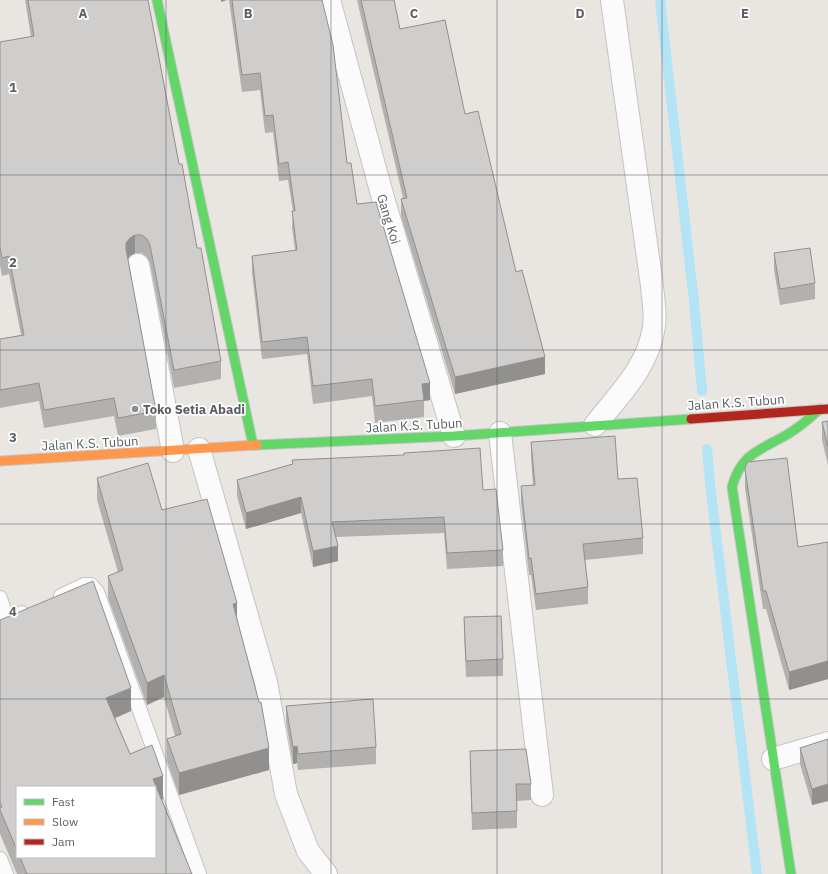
<svg xmlns="http://www.w3.org/2000/svg" width="828" height="874" viewBox="0 0 828 874" font-family="'IBM Plex Sans',sans-serif">
<rect width="100%" height="100%" fill="#e9e6e2"/>
<g fill="none" stroke-linecap="round" stroke-linejoin="round">
<g stroke="#b3e4f6" stroke-width="10">
<polyline points="660,0 694,302 702,391"/>
<polyline points="707,449 711,493 757,874"/>
</g>
<g stroke="#c4c3c3" stroke-width="16">
<g id="lane">
<polyline points="61,596 84,585 91,585 97,592 199,874"/>
<polyline points="0,598 7,620 22,613"/>
<polyline points="0,859 6,874"/>
</g>
</g>
<g stroke="#c4c3c3" stroke-width="24">
<g id="street">
<polyline points="329,0 383,198 454,436"/>
<polyline points="138,265 173,451"/>
<path d="M595,425C619,395 649,366 654,326C656,313 653,299 652,286L612,0"/>
<polyline points="500,433 542,795"/>
<polyline points="199,449 266,682 286,794 308,851 326,874"/>
<polyline points="773,759 828,743"/>
</g>
</g>
<g stroke="#c5c5c5" stroke-width="11">
<g id="fast">
<polyline points="157,0 253,445"/>
<polyline points="257,445 454,436 691,419"/>
<path d="M791,874L732,487C741,453 761,450 788,434C800,427 810,418 820,409"/>
</g>
</g>
<g stroke="#c5c5c5" stroke-width="11">
<polyline id="slow" points="0,461 257,445"/>
</g>
<g stroke="#c5c5c5" stroke-width="11">
<polyline id="jam" points="691,419 828,409"/>
</g>
<use href="#lane" stroke="#fcfbfb" stroke-width="14"/>
<use href="#street" stroke="#fcfbfb" stroke-width="22"/>
<use href="#fast" stroke="#63d668" stroke-width="9"/>
<use href="#slow" stroke="#ff974d" stroke-width="9"/>
<use href="#jam" stroke="#b3261e" stroke-width="9"/>
</g>
<g fill="#b3b1af" fill-rule="evenodd">
<polygon points="25,0 148,0 179,164 221,361 221,379 174,388 150,263 147,257 142,253 135,253 130,256 128,259 156,411 156,429 118,436 114,416 44,428 39,401 0,408 0,339 21,335 9,274 2,276 0,265 0,42 31,37"/>
<polygon points="229,0 322,0 347,163 357,204 430,400 424,401 424,417 375,423 372,396 313,404 307,354 262,359 252,273 252,256 295,250 292,228 293,211 288,180 279,181 273,132 265,133 260,90 242,92"/>
<polygon points="357,0 394,0 400,29 465,114 516,272 545,374 455,394 401,216 401,199 403,198"/>
<polygon points="774,253 815,283 815,299 780,305 774,270"/>
<polygon points="828,421 828,465 822,440 822,422"/>
<polygon points="531,442 618,479 643,538 643,554 585,560 588,587 588,604 536,610 531,575 529,575 521,502 521,486 533,485 531,458"/>
<polygon points="292,460 483,490 503,550 503,566 447,569 444,533 336,537 338,561 313,567 301,513 246,529 237,496 237,480 292,464"/>
<polygon points="745,469 798,547 828,542 828,679 789,690 766,609 763,609 745,488"/>
<polygon points="97,478 162,510 237,619 269,770 179,795 167,761 167,739 175,736 164,697 147,705 108,598 108,576 118,572 97,500"/>
<polygon points="464,617 503,659 503,676 466,677 464,634"/>
<path d="M0,620L131,711L115,718L130,754L163,799L162,800L192,874H17L0,834ZM17,787L155,857H17Z"/>
<polygon points="286,706 376,747 376,764 298,770 297,763 293,764 286,722"/>
<polygon points="828,739 828,801 812,805 800,764 800,748"/>
<polygon points="470,751 531,784 531,800 517,801 517,828 472,830 470,767"/>
</g>
<g fill="#92908f">
<polygon points="221,0 227,0 221,2"/>
<polygon points="135,235 135,253 130,256 126,261 126,243 130,238"/>
<polygon points="545,357 545,374 455,394 455,377"/>
<polygon points="430,383 430,400 424,401 422,384"/>
<polygon points="301,497 301,513 246,529 246,513"/>
<polygon points="338,546 338,561 313,567 313,551"/>
<polygon points="237,603 237,625 233,604"/>
<polygon points="828,661 828,679 789,690 789,672"/>
<polygon points="164,675 164,697 147,705 147,683"/>
<polygon points="131,688 131,711 106,722 106,698"/>
<polygon points="297,746 297,763 293,764 293,747"/>
<polygon points="269,748 269,770 179,795 179,773"/>
<polygon points="163,776 163,799 155,802 153,779"/>
<polygon points="828,784 828,801 812,805 812,789"/>
</g>
<g fill="#d0cecc" stroke="#92908f">
<polygon points="28,0 148,0 179,164 182,164 197,248 201,248 221,361 174,370 150,245 147,239 142,235 135,235 130,238 126,243 126,249 156,411 118,418 114,398 44,410 39,383 0,390 0,339 24,335 9,256 2,258 0,247 0,42 34,36"/>
<polygon points="232,0 322,0 333,45 347,163 351,163 357,204 376,202 430,383 422,384 424,400 375,406 372,379 313,386 307,337 262,342 252,256 297,250 292,211 295,211 288,162 279,164 273,115 265,116 260,73 242,75"/>
<polygon points="361,0 394,0 400,29 445,20 465,114 478,111 516,272 522,270 545,357 455,377 401,199 407,198"/>
<polygon points="810,248 815,283 780,289 774,253"/>
<polygon points="828,421 828,447 822,422"/>
<polygon points="615,436 618,479 637,478 643,538 583,544 588,587 536,594 531,558 529,559 521,486 535,485 531,442"/>
<polygon points="480,448 483,490 496,489 503,550 447,553 444,517 332,522 338,546 313,551 301,497 246,513 237,480 293,464 292,460 404,455 404,453"/>
<polygon points="787,458 798,547 828,542 828,661 789,672 766,591 763,591 745,469 747,462"/>
<polygon points="148,463 162,510 207,499 237,603 233,604 259,702 261,702 269,748 179,773 167,739 181,734 164,675 147,683 108,576 123,570 97,478"/>
<polygon points="93,581 131,688 106,698 130,754 152,745 163,776 153,779 192,874 27,874 20,857 155,857 155,787 17,787 17,850 0,810 0,808 2,807 0,802 0,620"/>
<polygon points="501,616 503,659 466,661 464,617"/>
<polygon points="373,699 376,747 298,754 297,746 293,747 286,706"/>
<polygon points="828,739 828,784 812,789 800,748"/>
<polygon points="526,749 531,784 516,784 517,811 472,813 470,751"/>
</g>
<path fill="none" stroke="#585d61" stroke-width="1" stroke-opacity="0.55" d="M166,0V874M331,0V874M497,0V874M662,0V874M0,175H828M0,350H828M0,524H828M0,699H828"/>
<circle fill="#8b8d8e" stroke="#fff" stroke-width="1.5" cx="135" cy="409" r="4"/>
<g text-anchor="middle" stroke-width="3.5" stroke-linejoin="round" paint-order="stroke">
<g font-size="13" fill="#585d61" stroke="#fff">
<text transform="translate(389 219) rotate(73)" y="5">Gang Koi</text>
<text transform="translate(736 402) rotate(-4)" y="5">Jalan K.S. Tubun</text>
<text transform="translate(414 425) rotate(-3)" y="5">Jalan K.S. Tubun</text>
<text transform="translate(90 443) rotate(-3)" y="5">Jalan K.S. Tubun</text>
</g>
<g font-size="13" font-weight="bold" fill="#585d61" stroke="#fff" text-anchor="start">
<text x="143" y="414">Toko Setia Abadi</text>
</g>
</g>
<g font-size="13" text-anchor="middle" font-weight="bold" fill="#585d61" stroke="#fff" stroke-width="3.5" stroke-linejoin="round" paint-order="stroke">
<text x="83" y="18">A</text>
<text x="248" y="18">B</text>
<text x="414" y="18">C</text>
<text x="580" y="18">D</text>
<text x="745" y="18">E</text>
<text x="13" y="92">1</text>
<text x="13" y="267">2</text>
<text x="13" y="442">3</text>
<text x="13" y="616">4</text>
</g>
<rect x="16" y="786" width="140" height="72" fill="#ffffff" stroke="#bcbec0"/>
<rect x="24" y="799" width="20" height="6" fill="#63d668" stroke="#bcbec0"/>
<text x="52" y="806" font-size="12" fill="#585d61">Fast</text>
<rect x="24" y="819" width="20" height="6" fill="#ff974d" stroke="#bcbec0"/>
<text x="52" y="826" font-size="12" fill="#585d61">Slow</text>
<rect x="24" y="839" width="20" height="6" fill="#b3261e" stroke="#bcbec0"/>
<text x="52" y="846" font-size="12" fill="#585d61">Jam</text>
</svg>
